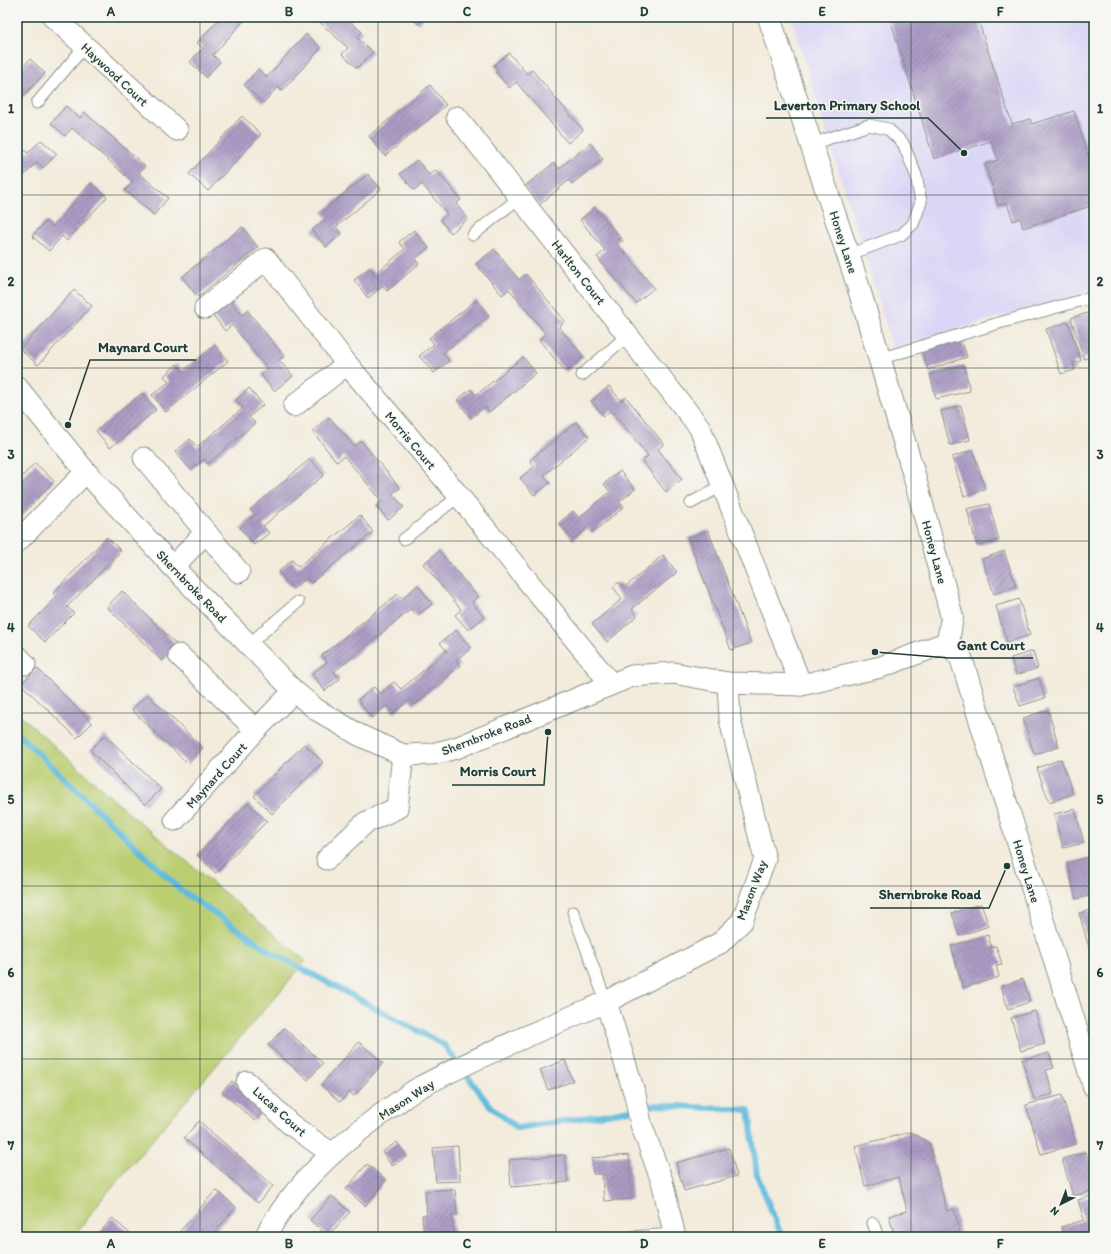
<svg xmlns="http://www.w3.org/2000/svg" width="1111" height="1254" viewBox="0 0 1111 1254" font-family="Itim,sans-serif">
<defs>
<pattern id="building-hatch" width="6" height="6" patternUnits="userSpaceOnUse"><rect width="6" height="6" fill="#ac9cc5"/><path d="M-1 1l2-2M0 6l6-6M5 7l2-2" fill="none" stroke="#8b80a1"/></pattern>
</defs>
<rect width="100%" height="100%" fill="#f6f6f2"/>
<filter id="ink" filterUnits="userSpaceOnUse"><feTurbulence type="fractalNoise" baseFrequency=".025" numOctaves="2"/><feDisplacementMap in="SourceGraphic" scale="8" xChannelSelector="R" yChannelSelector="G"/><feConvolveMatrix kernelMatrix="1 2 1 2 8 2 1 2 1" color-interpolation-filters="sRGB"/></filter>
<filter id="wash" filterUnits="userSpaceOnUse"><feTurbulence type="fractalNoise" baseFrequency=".012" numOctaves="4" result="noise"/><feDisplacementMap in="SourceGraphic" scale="16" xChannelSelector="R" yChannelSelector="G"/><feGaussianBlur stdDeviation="0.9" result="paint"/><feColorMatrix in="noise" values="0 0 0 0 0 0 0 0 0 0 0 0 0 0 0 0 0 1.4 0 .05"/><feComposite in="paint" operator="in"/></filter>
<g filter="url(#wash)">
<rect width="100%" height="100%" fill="#f3ebdb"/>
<polygon fill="#dcd6f6" points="791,17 1094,17 1094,290 893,348"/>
<polygon fill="#bbce71" stroke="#6d8652" points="17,712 124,809 306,961 101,1200 74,1237 17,1237"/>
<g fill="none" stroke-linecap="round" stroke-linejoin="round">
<polyline stroke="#5ebbdc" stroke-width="6" points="17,733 182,891 271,952 444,1045 490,1106 517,1128 608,1114 657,1105 749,1110 757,1175 782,1237"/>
</g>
<g id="blocks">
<g fill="url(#building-hatch)">
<polygon points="221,17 247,17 213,55 220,62 206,77 190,62 203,48 197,43"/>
<polygon points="314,17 345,17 362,32 357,38 373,52 357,68 342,54 348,48"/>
<polygon points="411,17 425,17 418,24"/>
<polygon points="905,17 977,17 1012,124 1030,119 1032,124 1074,111 1094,174 1094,205 1023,228 1020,218 1013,221 1007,203 998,205 985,164 998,160 991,141 934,159 891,22"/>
<polygon points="306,34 321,48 282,91 278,87 263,103 244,85 258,69 267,77"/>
<polygon points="509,53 527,74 532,70 583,130 568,143 516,82 509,88 496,72 498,70 494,65"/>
<polygon points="30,59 45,73 21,99 17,95 17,61 23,67"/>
<polygon points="430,85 446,105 385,156 369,136"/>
<polygon points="66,106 80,118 84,112 145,166 139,173 168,198 154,215 125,190 133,182 72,128 65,136 51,123"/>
<polygon points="242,116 261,134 208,191 189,174"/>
<polygon points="41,140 57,154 43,168 37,162 17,183 17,155 23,149 28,153"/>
<polygon points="590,143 603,159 572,184 569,180 539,205 524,187 554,163 559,169"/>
<polygon points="417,160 429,175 436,170 461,200 456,204 468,219 451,233 440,220 447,214 422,184 414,190 400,174"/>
<polygon points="368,174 381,189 336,227 342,234 326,247 312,230 327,218 322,212"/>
<polygon points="91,183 107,197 67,241 62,236 49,251 32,236 46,221 52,227"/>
<polygon points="595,207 621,238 616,242 654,288 636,303 597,257 605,250 580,220"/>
<polygon points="242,227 258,247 198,297 182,277"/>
<polygon points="414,230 429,248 415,259 419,264 387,291 383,286 368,298 354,280 369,268 375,274 405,249 399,242"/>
<polygon points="494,249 519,280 526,274 565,321 559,327 584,357 566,372 539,340 546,334 509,289 502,295 476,264"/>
<polygon points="74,290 92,306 38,365 20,349"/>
<polygon points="229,300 242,315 247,310 284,356 279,360 293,376 274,391 261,375 268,369 232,325 225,331 212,314"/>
<polygon points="476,300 489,316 443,353 449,361 434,373 419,356 434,344 429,338"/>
<polygon points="1094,311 1094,359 1093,356 1084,359 1071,318"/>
<polygon points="1068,322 1081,361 1073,363 1075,370 1061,374 1046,329"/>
<polygon points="960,336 967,357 928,370 921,348"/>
<polygon points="215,345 228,361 166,412 152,395 169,382 164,376 177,364 183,371"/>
<polygon points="523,357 536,373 489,412 485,407 471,418 457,400 471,389 476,395"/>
<polygon points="964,365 970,391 936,399 930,374"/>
<polygon points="609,386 621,401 626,397 664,444 658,449 682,479 666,492 642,461 648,456 611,410 604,416 591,401"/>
<polygon points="249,388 263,405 249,417 255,423 208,464 204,459 191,470 175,452 190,439 197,447 243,408 236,400"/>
<polygon points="142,393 156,410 110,448 96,431"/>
<polygon points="961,406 970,440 950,445 941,411"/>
<polygon points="329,417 354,446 361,441 400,488 392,494 404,507 388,520 376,506 382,501 344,456 337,462 312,431"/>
<polygon points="576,422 589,437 544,475 550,483 534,495 520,478 535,466 530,460"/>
<polygon points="973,450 985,489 964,496 952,457"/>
<polygon points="310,459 324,475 263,526 269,533 254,545 240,528 255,515 250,510"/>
<polygon points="35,463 54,481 17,520 17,482"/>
<polygon points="620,471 635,489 619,502 624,507 592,533 587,528 573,540 559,523 573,511 579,518 610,492 604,484"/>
<polygon points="989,504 999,540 977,546 967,509"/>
<polygon points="360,515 373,532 311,583 306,578 293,589 278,572 292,560 298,567"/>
<polygon points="708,530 751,643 731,650 688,538"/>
<polygon points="107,537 121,551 67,607 74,613 45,642 28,626 57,597 53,593"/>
<polygon points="439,551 478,597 472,602 484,617 468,630 455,615 461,609 423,564"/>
<polygon points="1004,551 1016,586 994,594 982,559"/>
<polygon points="663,555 677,572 632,609 637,616 607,642 592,624 622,599 613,587 619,582 624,588"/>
<polygon points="418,585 432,604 417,616 411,609 334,672 340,679 325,691 312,674 327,662 322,655 398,594 402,599"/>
<polygon points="122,591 178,646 162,661 107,607"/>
<polygon points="1019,599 1030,635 1007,642 996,606"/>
<polygon points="456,630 471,648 456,660 460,666 414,705 410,699 394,713 388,705 372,718 358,700 374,687 380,694 394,682 401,689 447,651 440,643"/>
<polygon points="1033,651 1038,668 1016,675 1011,658"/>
<polygon points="37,668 92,723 77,738 21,684"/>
<polygon points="1039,678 1045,698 1020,706 1013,687"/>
<polygon points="147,694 203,748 188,764 132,710"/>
<polygon points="1048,710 1059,747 1034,754 1023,718"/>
<polygon points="105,735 161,789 145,805 90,750"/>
<polygon points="304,744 323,762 272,814 254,796"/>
<polygon points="1061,759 1073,794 1049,802 1037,768"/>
<polygon points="248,803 267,821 216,873 197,855"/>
<polygon points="1075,809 1084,843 1063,848 1054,814"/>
<polygon points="1090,857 1094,873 1094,895 1076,899 1067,863"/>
<polygon points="981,904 989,926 959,936 952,913"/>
<polygon points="1094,909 1094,950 1090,951 1079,913"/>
<polygon points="988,935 991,947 996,946 1002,964 996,965 999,977 963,988 951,946"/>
<polygon points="1023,979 1030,1002 1008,1009 1001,986"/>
<polygon points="1035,1011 1045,1044 1021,1051 1011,1018"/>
<polygon points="284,1028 323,1063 308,1080 268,1045"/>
<polygon points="359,1042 383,1063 354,1096 349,1092 340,1102 321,1085"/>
<polygon points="1049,1053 1054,1068 1046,1070 1053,1094 1034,1099 1022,1060"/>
<polygon points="565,1060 573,1081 548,1090 540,1070"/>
<polygon points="232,1081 264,1109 255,1121 222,1092"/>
<polygon points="1062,1095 1076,1144 1041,1154 1026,1105"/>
<polygon points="199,1121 273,1186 258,1203 184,1138"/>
<polygon points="911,1132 929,1143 947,1211 954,1209 960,1232 941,1237 930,1237 929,1235 921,1237 895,1237 889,1216 907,1211 899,1177 865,1186 855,1146"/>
<polygon points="397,1142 407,1156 392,1166 382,1152"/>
<polygon points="458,1146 460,1181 436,1182 433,1148"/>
<polygon points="729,1148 737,1176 684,1191 676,1163"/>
<polygon points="1086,1152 1094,1179 1094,1190 1073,1196 1062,1159"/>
<polygon points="565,1155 568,1182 511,1187 509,1160"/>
<polygon points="629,1155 632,1199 604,1201 602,1174 593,1174 592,1158"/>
<polygon points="367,1164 386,1180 365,1206 346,1189"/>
<polygon points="455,1189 457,1215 452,1215 454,1237 424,1237 422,1215 427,1215 425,1191"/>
<polygon points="216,1190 236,1207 210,1237 175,1237"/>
<polygon points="1094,1195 1094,1237 1091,1237 1089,1232 1073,1237 1064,1237 1061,1227 1084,1220 1078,1200"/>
<polygon points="332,1196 350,1212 328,1236 310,1220"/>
<polygon points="112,1218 134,1237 99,1237 97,1236"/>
</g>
</g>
</g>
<g filter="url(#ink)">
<use href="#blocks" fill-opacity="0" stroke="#899488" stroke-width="1"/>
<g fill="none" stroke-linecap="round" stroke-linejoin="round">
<g stroke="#899488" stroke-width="13">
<g id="service">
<polyline points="37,103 85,46"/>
<polyline points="812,144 869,125 888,129 903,143 916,175 921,202 913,224 901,235 848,255"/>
<polyline points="473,235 520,197"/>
<polyline points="879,359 999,323 1094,297"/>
<polyline points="582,375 628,335"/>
<polyline points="691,503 723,485"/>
<polyline points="404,539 459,496"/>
<polyline points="249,644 298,602"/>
<polyline points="573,912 606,1002"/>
<polyline points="873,1223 878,1237"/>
<polyline points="631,1237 674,1234"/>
</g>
</g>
<g stroke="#899488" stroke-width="23">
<g id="minor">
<polyline points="53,17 177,130"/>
<polyline points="457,117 700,428 801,685"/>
<polyline points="205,308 266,259 347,364"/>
<polyline points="17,387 86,472 173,567 294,691 317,710 359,735 403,755 432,754 456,748 632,676 673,673 728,683 801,685 881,667 948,642"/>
<polyline points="294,406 347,364 459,496 611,684"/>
<polyline points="144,458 239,572"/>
<polyline points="17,542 86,472"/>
<polyline points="173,567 206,532"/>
<polyline points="179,655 256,730"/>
<polyline points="17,656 25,664"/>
<polyline points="175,820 256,730 294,691"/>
<polyline points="327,859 365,823 397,808 403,755"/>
<polyline points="247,1082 290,1124 332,1154"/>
<path d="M265,1237C293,1184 341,1143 390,1108C400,1101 411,1092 422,1086C482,1055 544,1028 606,1002"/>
<polyline points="675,1237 662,1181 641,1124 635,1095 606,1002 720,943 742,921 765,859 730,720 728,683"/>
</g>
</g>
<g stroke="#899488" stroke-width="24">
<polyline id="tertiary" points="769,17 856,279 914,475 952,617 948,642 961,658 1094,1086"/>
</g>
<use href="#service" stroke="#fff" stroke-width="11"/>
<use href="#minor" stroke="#fff" stroke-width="21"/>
<use href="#tertiary" stroke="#fff" stroke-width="22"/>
</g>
</g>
<path fill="none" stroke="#1f3d34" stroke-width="1" stroke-opacity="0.55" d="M200,17V1237M378,17V1237M556,17V1237M733,17V1237M911,17V1237M17,195H1094M17,368H1094M17,541H1094M17,713H1094M17,886H1094M17,1059H1094"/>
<g text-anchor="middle" stroke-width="3" stroke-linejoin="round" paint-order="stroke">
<g font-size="13" fill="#1f3d34" stroke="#f6f6f2">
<text transform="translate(115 74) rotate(43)" y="5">Haywood Court</text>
<text transform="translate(844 242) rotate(72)" y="5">Honey Lane</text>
<text transform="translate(579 272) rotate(52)" y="5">Harlton Court</text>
<text transform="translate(411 440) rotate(50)" y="5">Morris Court</text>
<text transform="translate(935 552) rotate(75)" y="5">Honey Lane</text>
<text transform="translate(192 586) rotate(46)" y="5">Shernbroke Road</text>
<text transform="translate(486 734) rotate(-21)" y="5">Shernbroke Road</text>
<text transform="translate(216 775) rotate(-48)" y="5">Maynard Court</text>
<text transform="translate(1027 871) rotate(73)" y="5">Honey Lane</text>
<text transform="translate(751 890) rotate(-69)" y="5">Mason Way</text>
<text transform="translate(406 1099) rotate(-33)" y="5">Mason Way</text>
<text transform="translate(280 1111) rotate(42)" y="5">Lucas Court</text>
</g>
</g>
<path fill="none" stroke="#1f3d34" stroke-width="1.5" d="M964 153L928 118H766M68 425L90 360H196M875 652L949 658H1033M548 732L544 785H452M1007 866L989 908H870"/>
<g fill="#1f3d34" stroke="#f6f6f2" stroke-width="1.5">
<circle cx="964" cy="153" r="4"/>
<circle cx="68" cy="425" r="4"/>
<circle cx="875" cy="652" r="4"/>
<circle cx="548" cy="732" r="4"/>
<circle cx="1007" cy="866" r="4"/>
</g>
<g font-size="14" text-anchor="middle" font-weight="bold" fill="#1f3d34" stroke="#f6f6f2" stroke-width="3" stroke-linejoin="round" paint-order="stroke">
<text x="847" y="110">Leverton Primary School</text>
<text x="143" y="352">Maynard Court</text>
<text x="991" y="650">Gant Court</text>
<text x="498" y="776">Morris Court</text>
<text x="930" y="899">Shernbroke Road</text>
</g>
<rect width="1111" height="1254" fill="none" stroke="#f6f6f2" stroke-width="44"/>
<g transform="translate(1061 1204) rotate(222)" stroke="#f6f6f2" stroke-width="3" paint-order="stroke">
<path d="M0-3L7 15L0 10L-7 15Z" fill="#1f3d34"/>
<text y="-6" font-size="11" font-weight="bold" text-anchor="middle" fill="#1f3d34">N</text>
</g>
<rect x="22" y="22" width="1067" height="1210" fill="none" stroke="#1f3d34" stroke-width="1.5"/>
<g font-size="13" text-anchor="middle" font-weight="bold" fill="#1f3d34">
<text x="111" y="16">A</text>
<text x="289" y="16">B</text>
<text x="467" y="16">C</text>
<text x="644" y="16">D</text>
<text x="822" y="16">E</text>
<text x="1000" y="16">F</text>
<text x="11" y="113">1</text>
<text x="1100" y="113">1</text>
<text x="11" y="286">2</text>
<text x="1100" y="286">2</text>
<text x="11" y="459">3</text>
<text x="1100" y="459">3</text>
<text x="11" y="632">4</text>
<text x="1100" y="632">4</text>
<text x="11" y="804">5</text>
<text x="1100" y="804">5</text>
<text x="11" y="977">6</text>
<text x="1100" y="977">6</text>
<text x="11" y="1150">7</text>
<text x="1100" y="1150">7</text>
<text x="111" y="1248">A</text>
<text x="289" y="1248">B</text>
<text x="467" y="1248">C</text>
<text x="644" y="1248">D</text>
<text x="822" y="1248">E</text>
<text x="1000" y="1248">F</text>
</g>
</svg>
